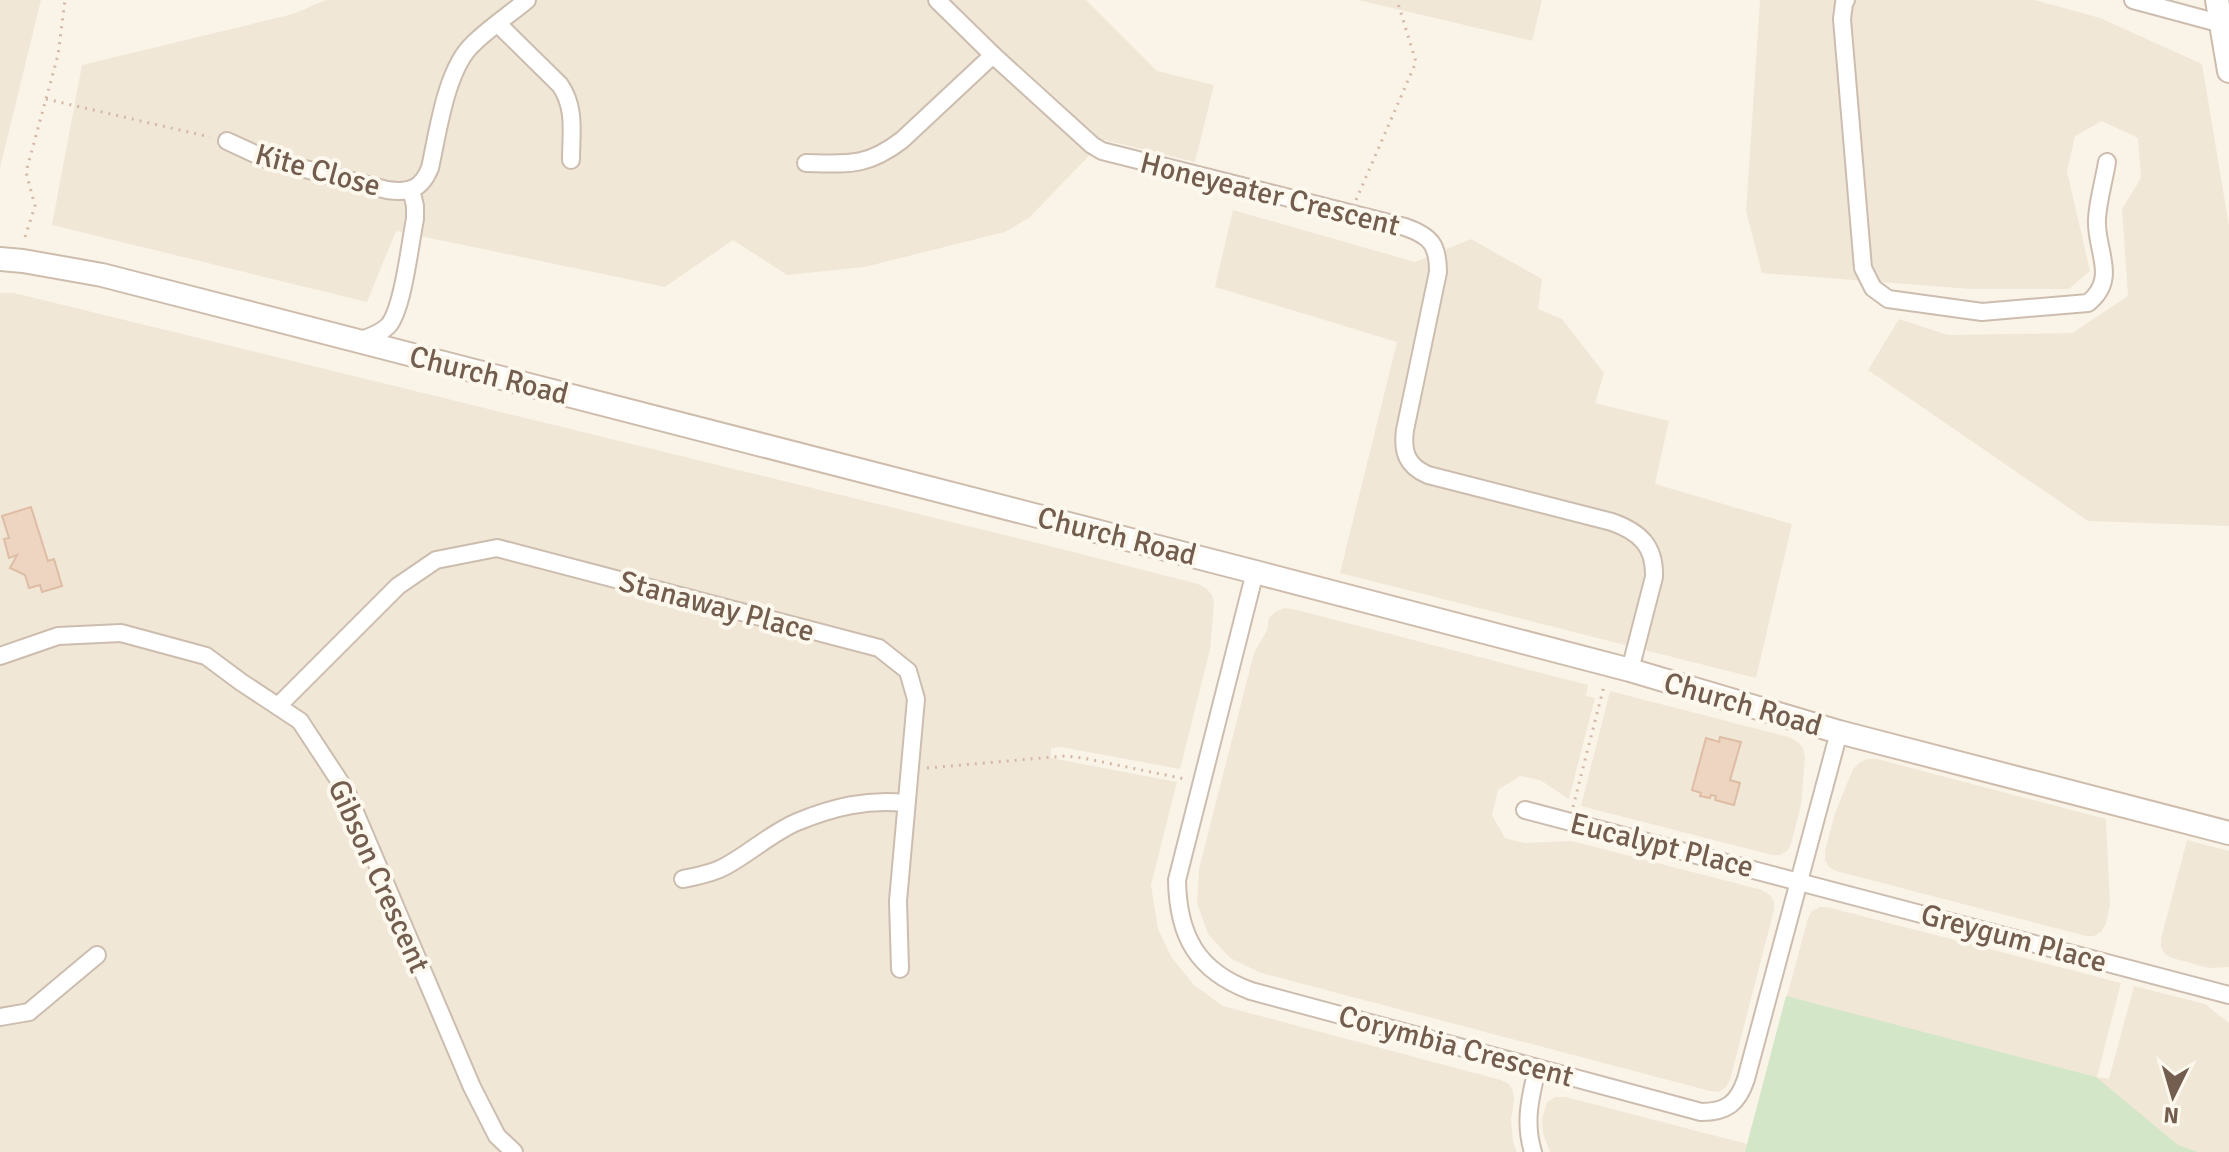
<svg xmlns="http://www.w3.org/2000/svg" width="2229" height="1152" viewBox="0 0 2229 1152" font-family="Signika,sans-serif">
<rect width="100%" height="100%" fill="#faf4e8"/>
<g fill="#f1e7d7">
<polygon points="0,0 41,0 0,168"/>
<polygon points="326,0 1086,0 1157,71 1214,85 1195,162 1104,140 1030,217 1005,232 865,267 787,275 733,240 665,287 396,231 367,302 52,225 82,65 293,14"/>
<polygon points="1358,0 1542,0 1532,41"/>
<polygon points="1760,0 2035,0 2100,18 2202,64 2229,226 2229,526 2088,521 1868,370 1899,319 1948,335 2072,333 2128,296 2122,209 2141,178 2138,138 2102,121 2075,136 2067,171 2090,271 2069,289 1971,289 1762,273 1746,211"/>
<polygon points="1233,210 1415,262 1471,239 1542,279 1538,309 1562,319 1604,373 1595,403 1669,421 1655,484 1792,524 1756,678 1340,573 1397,342 1215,287"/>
<polygon points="0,293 14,293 1050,546 1198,584 1206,588 1212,595 1214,604 1210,650 1180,769 1061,747 1051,748 1051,758 1177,782 1151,885 1158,929 1172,958 1194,985 1223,1006 1501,1080 1509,1084 1513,1091 1514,1100 1511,1120 1513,1142 1517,1152 0,1152"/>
<polygon points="1284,608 1293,609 1588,685 1586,696 1595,698 1569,799 1540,780 1520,776 1498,790 1492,815 1505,838 1524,843 1572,841 1762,890 1770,895 1774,902 1774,910 1730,1080 1726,1087 1719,1092 1710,1091 1261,973 1230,958 1208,934 1197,903 1199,869 1254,653 1267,630 1269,618 1275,612"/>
<polygon points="1610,691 1789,737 1798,742 1803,748 1805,758 1801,805 1791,844 1787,851 1780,855 1772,855 1581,806"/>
<polygon points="1867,759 1877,759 2106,819 2110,905 2106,924 2101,932 2094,936 2086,936 1836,871 1829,867 1825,860 1825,851 1835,813 1853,769 1859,763"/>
<polygon points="2187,840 2229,851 2229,967 2209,968 2172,958 2165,954 2161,947 2161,939"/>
<polygon points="1820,907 1827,907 2121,983 2097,1077 2109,1079 2134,986 2205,1004 2229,1023 2229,1152 1550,1152 1543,1133 1542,1119 1547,1102 1555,1097 1566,1097 1747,1144 1808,918 1812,911"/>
</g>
<polygon fill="#d3e7c8" points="1786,996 2096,1077 2178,1145 2198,1152 1745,1152"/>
<g fill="#edd5c2" stroke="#debda4" stroke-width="2">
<polygon points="31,507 48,561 54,559 62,586 42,592 40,585 29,588 25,575 10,568 17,555 9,558 4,539 9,538 2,516"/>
<polygon points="1720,737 1741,742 1730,780 1740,783 1734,805 1715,800 1716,796 1711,795 1710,798 1700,796 1701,793 1692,790 1706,738 1719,742"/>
</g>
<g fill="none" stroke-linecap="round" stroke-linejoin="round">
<g stroke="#ccbdaf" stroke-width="20">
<g id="minor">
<path d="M937,0L993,55L1092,145L1102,151L1405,227C1431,236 1438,245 1438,272L1405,430C1402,452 1407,466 1428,475L1612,522C1640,532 1655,546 1654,577L1630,670"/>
<path d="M1846,0L1844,3L1842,19L1863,268L1873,288L1888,299L1982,312L2088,303C2119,278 2095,250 2097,219C2098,200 2104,181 2107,162"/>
<polyline points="2133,0 2211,21 2220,20"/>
<path d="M498,24L560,85C576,108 571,133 571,160"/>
<path d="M227,141L266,159L387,190C409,193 421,190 430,168C438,132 446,69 473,44C489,28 509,15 527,0"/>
<path d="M806,163C848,164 867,167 902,140L993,55"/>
<path d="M359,341C369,337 380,334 388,326C403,310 410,243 415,219V206L411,189"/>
<path d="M1255,572L1177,880C1178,936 1197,971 1251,991L1701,1112C1727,1112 1738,1103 1746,1079L1839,732"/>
<polyline points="0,656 58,636 121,633 206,656 241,682 300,721 346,791 472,1087 497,1136 514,1152"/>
<polyline points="278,706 398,586 436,560 497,548 879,648 908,671 916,699 898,901 900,969"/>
<polyline points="1525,810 2229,995"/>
<path d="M683,879C697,876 711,874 724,867C749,854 771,833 797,822C833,807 867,799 905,803"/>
<polyline points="0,1017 29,1012 97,955"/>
<path d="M1533,1152C1524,1123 1530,1098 1537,1069"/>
</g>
</g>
<g stroke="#cebdad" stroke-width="26">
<g id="secondary">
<polyline points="2217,0 2229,71"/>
<polyline points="0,259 23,261 102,275 1255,572 1630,670 1839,732 2229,833"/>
</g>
</g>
<g stroke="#d2b9a5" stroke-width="3" stroke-dasharray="2 6" stroke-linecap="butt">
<polyline points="46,99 210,137"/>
<polyline points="1356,200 1416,62 1397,0"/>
<polyline points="25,237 35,206 26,172 58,55 65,0"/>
<polyline points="927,768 1065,756 1083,758 1185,779"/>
<polyline points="1573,807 1604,686"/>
</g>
<use href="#minor" stroke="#fff" stroke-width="16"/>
<use href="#secondary" stroke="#fff" stroke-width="22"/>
</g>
<g text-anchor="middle" stroke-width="8" stroke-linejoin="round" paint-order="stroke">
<g font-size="30" fill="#725d4e" stroke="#fdf8ee">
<text transform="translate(318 170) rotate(15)" y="10">Kite Close</text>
<text transform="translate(1270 194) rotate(14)" y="10">Honeyeater Crescent</text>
<text transform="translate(489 375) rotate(14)" y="10">Church Road</text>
<text transform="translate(1117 536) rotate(14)" y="10">Church Road</text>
<text transform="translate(717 606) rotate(15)" y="10">Stanaway Place</text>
<text transform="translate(1743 704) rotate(16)" y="10">Church Road</text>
<text transform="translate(1662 845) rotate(14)" y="10">Eucalypt Place</text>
<text transform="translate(379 876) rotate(66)" y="10">Gibson Crescent</text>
<text transform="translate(2014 938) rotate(15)" y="10">Greygum Place</text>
<text transform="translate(1456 1046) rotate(15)" y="10">Corymbia Crescent</text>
</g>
</g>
<g transform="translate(2173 1096) rotate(185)" stroke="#fdf8ee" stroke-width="6" paint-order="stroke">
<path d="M0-6L14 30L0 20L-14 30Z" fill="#725d4e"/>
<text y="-12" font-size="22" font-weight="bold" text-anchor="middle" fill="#725d4e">N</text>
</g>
</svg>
